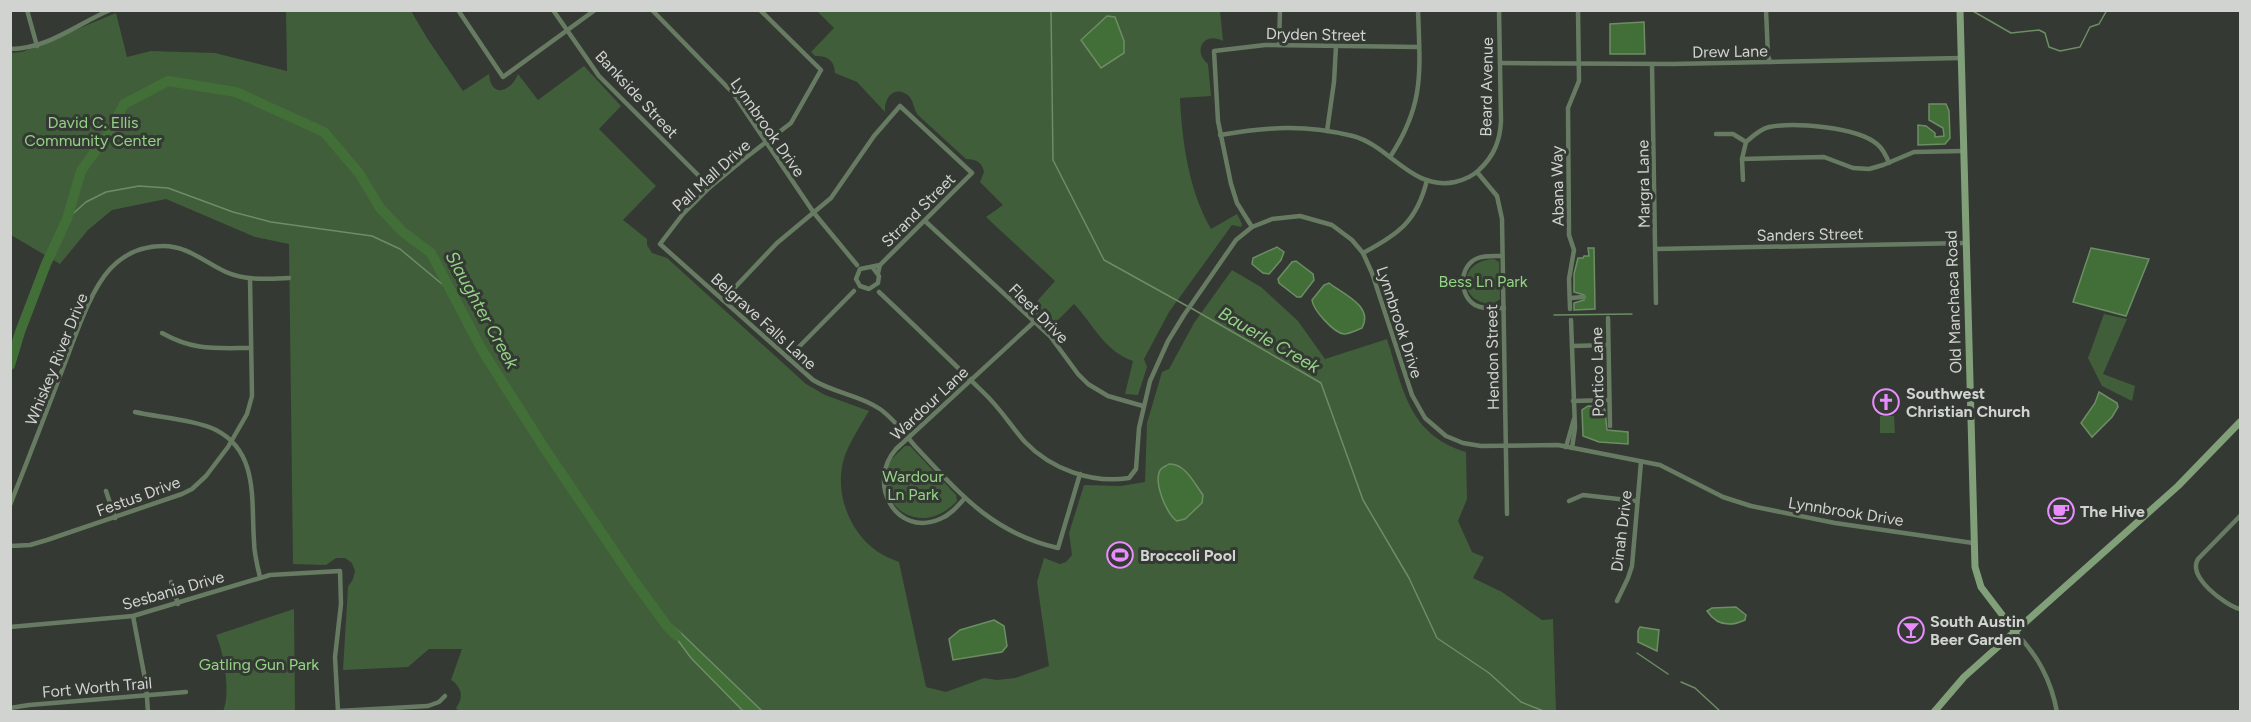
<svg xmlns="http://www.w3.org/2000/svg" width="2251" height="722" viewBox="0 0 2251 722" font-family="Figtree,sans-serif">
<rect width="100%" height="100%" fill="#343933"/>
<g fill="#405e39">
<path d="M286,11H411L427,38L463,91L489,74C491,99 511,92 518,74L538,100L584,66L621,106L599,129L656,186L623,220L647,239V245L652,253L667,258L806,384L825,395L869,411C862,423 854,435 848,448C831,484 846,530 878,552C884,556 892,559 899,562L926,687L946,692L984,678L997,680L1015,678L1049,666L1037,582L1044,558L1060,564L1066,562L1072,555L1069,533L1084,485L1121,486L1145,482L1147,423L1162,372L1169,369L1194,323L1232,270L1261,287L1298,321L1325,359L1387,339C1403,389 1409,435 1466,452L1467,499L1458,521L1472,552L1484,557L1473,578L1502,592L1542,620L1553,619L1556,711H458L456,708C464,698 462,687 451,680L462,649H429L408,667L343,670L348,587L353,579L355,571L352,563L345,558H336L326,565L293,564L289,244L255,237L166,199L112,210L88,230L60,264L11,235V53L22,52L116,13L127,57L151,51L215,53L287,71Z"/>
<path d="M817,11H1220L1223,41C1204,31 1192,51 1208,64L1211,96L1180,98C1182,142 1189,191 1211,229L1237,214L1242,224L1241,227L1232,225L1169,312L1144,359L1147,367L1138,395L1125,394L1133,361C1104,351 1094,325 1074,304L1050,328L1030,309L1055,281L986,217L1003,205L980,182L984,172C982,162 976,159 966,159L919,116C912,109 915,97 904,93C891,87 884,101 885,112L857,82L835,73C834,60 828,56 815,56L811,52L834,28Z"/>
<path d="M1494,259L1499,262L1500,299L1494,304C1457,304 1456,261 1494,259Z"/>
<polygon points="2104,314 2127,319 2103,374 2135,386 2132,401 2102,386 2088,358"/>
<polygon points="1880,416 1894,416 1895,433 1880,433"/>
<path d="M905,446H910L956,495L957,501C915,545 867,494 892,459C896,454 901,450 905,446Z"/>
<path d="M294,609L295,711H223C231,694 224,653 216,635Z"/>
</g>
<g fill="#426f38" stroke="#6d8d65" stroke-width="1.5">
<polygon points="1107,16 1115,17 1124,41 1124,53 1101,68 1081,40"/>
<polygon points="1644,22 1645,54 1610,54 1610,24"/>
<polygon points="1929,104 1946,104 1949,111 1950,138 1945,144 1918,145 1918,125 1926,126 1935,133 1935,137 1944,136 1943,128 1929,120"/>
<polygon points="1277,247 1284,252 1281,260 1269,274 1263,273 1252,264 1253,258"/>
<polygon points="1588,248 1594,248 1595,309 1574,310 1574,303 1584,300 1584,295 1574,292 1574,274 1578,258 1583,258 1584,256 1589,256"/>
<polygon points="2091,248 2149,259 2126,316 2073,302"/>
<polygon points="1296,261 1313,274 1314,280 1301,297 1297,297 1279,283 1278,279 1292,262"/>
<path d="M1329,283C1343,294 1374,306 1362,328C1357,330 1349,334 1344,334C1334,333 1313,310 1312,300L1324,285Z"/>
<polygon points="2099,392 2117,403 2118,407 2112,417 2092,437 2081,423 2095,403"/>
<polygon points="1588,406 1603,407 1605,410 1607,430 1628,432 1628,444 1599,442 1583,436 1582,410"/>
<path d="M1169,464C1185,463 1194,483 1203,495L1202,503L1185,519L1177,521C1167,515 1152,481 1161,469C1163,467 1166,466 1169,464Z"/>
<polygon points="1119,545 1125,547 1122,565 1117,567 1112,566 1110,563 1114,560"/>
<path d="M1736,607L1746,615L1745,620C1730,627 1717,626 1707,611L1712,608Z"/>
<polygon points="659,615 681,633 762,711 743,711 691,658"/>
<polygon points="994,620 1004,626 1007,646 1002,652 953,660 949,639 960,630"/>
<polygon points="1640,627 1659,630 1657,651 1638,642 1638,631"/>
</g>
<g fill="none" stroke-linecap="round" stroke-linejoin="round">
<g stroke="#6d8d65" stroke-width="1.5">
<polyline points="1051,10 1053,160 1104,260 1187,306"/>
<polyline points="1971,10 2011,33 2039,30 2045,33 2049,47 2060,51 2080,47 2090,27 2099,24 2107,10"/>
<polyline points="67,219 86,202 106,192 139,186 168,188 233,212 271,222 372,236 400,249 454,294"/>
<polyline points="1191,308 1321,383 1363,500 1409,578 1437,638 1489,673 1521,702 1546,712"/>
<polyline points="1554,315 1632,314"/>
<polyline points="1637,653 1668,674"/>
<polyline points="1681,682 1695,688 1721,712"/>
</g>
<polyline stroke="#426f38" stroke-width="10" points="10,365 20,332 46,264 67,219 81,171 110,131 124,104 168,81 236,92 324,132 359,173 380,208 403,232 431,253 482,350 543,446 632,578 667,626 677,636"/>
<g stroke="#677b62" stroke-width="4.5">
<polyline points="27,10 37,46"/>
<polyline points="458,10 503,77 595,10"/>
<polyline points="553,10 599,76 710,187"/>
<polyline points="652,10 733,93 814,213 857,265"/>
<path d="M760,10L821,70L791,123L744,159L710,187L683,214L660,244L813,380C834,393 860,395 880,409C894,419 904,433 915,446C959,493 992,533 1058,548L1080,474"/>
<polyline points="1766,10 1768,56 1770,62"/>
<polyline points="1279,45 1280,10"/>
<path d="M10,49C50,48 75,25 110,10"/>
<polyline points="1500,63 1672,64 1961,58"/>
<polyline points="1652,64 1656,303"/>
<polyline points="1327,131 1334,82 1336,46"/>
<polyline points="1716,134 1733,134 1746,142"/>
<path d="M1220,135C1269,127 1304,124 1353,136C1390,146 1412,191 1455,182C1463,180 1473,176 1479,170C1494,156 1500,141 1501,121L1499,10"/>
<path d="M1390,157C1425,104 1420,71 1418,10"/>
<polyline points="1742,159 1824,157 1853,168 1869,169 1883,165 1914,152 1963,151"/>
<polyline points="1477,172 1497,196 1502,219 1507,514"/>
<path d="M1743,180L1742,159L1746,142C1752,137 1760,129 1769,127C1794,122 1857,127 1877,144C1883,149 1886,155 1889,163"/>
<polyline points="925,221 1050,336 1078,374 1088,384 1108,396 1143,406"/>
<polyline points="1252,227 1237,203 1231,184 1218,121 1214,51 1265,45 1419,47"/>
<polyline points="1656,249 1965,243"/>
<path d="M1363,253C1399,234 1417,221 1427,180"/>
<path d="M1502,256C1495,256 1486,255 1478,258C1459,265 1458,295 1475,305C1484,310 1494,308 1504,308"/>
<polyline points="873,268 879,276 878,283 869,289 860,286 856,279 860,269 880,265 878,273"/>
<path d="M879,292C914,325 949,359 984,393C1000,408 1011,426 1025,442C1051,469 1092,484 1129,478L1136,469L1139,428L1150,381L1168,341L1184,315L1236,240L1252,227L1272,219L1300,216L1332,225L1352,240L1363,253L1372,273L1412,395L1425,418L1446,436L1463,443L1481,446L1558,445L1660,465L1723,497L1751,506L1835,523L1973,543"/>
<polyline points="1570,298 1584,297"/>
<polyline points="723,300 777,243 831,198 874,136 900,106 972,173 880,265"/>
<polyline points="1570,309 1569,279 1574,250 1569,235 1568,108 1579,81 1578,10"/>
<polyline points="1608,318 1610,426"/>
<polyline points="1571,320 1575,428 1572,448"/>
<path d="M162,333C194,351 215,348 251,348"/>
<polyline points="1572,346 1608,345"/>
<polyline points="788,358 854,291"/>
<polyline points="1573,401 1609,400"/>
<path d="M135,412C157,417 196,420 216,430C259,452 251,501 254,541C254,553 257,565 260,577"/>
<polyline points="1566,447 1574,419"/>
<polyline points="106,491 115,518"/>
<path d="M964,499C957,507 950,515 940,519C896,538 866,483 896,449L1034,322"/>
<polyline points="1569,501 1583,495 1636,501"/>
<path d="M10,505C29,457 48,408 66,360C77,332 90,291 110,269C124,254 143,246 163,246C188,246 204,262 226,272C246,281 268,279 289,278"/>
<path d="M2240,516L2198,559C2187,577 2225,605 2240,609"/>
<polyline points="10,546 30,545 47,540 182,494 192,489 206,476 228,447 247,414 252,396 250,278"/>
<polyline points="171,582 178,604"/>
<polyline points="1617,601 1628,578 1632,566 1641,462"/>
<polyline points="133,616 146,684 148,712"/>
<polyline points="10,627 133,616 270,575 340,571 341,604 335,657 338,712"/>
<path d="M2016,633C2038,656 2051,680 2057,712"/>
<polyline points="10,708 29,705 186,692"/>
<polyline points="338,711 428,706 439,702 445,696"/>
</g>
<g stroke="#81a07a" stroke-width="7">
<polyline points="1960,10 1975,567 1981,587 2016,633"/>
<polyline points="1934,712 1964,677 2178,486 2240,422"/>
</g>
</g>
<defs>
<g id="church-ring" transform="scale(1.35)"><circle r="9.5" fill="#343933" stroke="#e98dfe" stroke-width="1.5"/><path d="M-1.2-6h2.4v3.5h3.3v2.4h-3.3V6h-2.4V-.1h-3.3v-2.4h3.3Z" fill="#e98dfe"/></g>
<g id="cafe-ring" transform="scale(1.35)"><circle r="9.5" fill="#343933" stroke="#e98dfe" stroke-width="1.5"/><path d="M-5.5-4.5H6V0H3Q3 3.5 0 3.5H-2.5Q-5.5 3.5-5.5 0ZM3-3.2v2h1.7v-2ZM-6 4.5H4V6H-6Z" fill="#e98dfe"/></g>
<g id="stadium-ring" transform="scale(1.35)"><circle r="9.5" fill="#343933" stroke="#e98dfe" stroke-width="1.5"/><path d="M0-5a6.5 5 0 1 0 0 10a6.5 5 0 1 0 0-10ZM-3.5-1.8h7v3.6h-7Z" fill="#e98dfe"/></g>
<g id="bar-ring" transform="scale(1.35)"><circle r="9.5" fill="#343933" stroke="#e98dfe" stroke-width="1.5"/><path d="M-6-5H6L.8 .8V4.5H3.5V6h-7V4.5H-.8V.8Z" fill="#e98dfe"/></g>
</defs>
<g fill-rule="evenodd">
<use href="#church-ring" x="1886" y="402"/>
<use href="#cafe-ring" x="2061" y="511"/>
<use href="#stadium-ring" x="1120" y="555"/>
<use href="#bar-ring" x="1911" y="630"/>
</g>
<g text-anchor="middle" stroke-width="6" stroke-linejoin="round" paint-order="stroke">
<g font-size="16" fill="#d0d3cf" stroke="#343933">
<text transform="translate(1316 34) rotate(1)" y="6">Dryden Street</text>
<text transform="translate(1730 51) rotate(-1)" y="6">Drew Lane</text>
<text transform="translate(1486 87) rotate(-89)" y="6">Beard Avenue</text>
<text transform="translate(637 94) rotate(47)" y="6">Bankside Street</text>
<text transform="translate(768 127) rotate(55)" y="6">Lynnbrook Drive</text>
<text transform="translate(711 175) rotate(-42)" y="6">Pall Mall Drive</text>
<text transform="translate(1643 184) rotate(-91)" y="6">Margra Lane</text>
<text transform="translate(1557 186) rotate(-91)" y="6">Abana Way</text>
<text transform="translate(918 210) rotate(-45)" y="6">Strand Street</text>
<text transform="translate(1810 234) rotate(-1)" y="6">Sanders Street</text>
<text transform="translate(1953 302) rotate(-92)" y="6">Old Manchaca Road</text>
<text transform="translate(1039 313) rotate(45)" y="6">Fleet Drive</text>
<text transform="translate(764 321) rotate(42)" y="6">Belgrave Falls Lane</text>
<text transform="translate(1400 322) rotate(72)" y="6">Lynnbrook Drive</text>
<text transform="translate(1492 357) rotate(-91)" y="6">Hendon Street</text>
<text transform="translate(56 359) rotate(-68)" y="6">Whiskey River Drive</text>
<text transform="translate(1597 372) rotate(-91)" y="6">Portico Lane</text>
<text transform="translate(929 403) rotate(-43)" y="6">Wardour Lane</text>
<text transform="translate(138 496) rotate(-20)" y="6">Festus Drive</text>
<text transform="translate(1846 511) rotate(9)" y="6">Lynnbrook Drive</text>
<text transform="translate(1621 531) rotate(-83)" y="6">Dinah Drive</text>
<text transform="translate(173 590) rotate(-16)" y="6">Sesbania Drive</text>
<text transform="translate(97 687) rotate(-5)" y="6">Fort Worth Trail</text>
</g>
<g font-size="16" fill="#93d484" stroke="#343933">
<text x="93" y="128">David C. Ellis<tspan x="93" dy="18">Community Center</tspan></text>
<text x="1483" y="287">Bess Ln Park</text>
<text x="913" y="482">Wardour<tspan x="913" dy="18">Ln Park</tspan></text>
<text x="259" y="670">Gatling Gun Park</text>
</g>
<g font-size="16" font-weight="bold" fill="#d0d3cf" stroke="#343933" text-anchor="start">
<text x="1906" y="399">Southwest<tspan x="1906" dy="18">Christian Church</tspan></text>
<text x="2080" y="517">The Hive</text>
<text x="1140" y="561">Broccoli Pool</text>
<text x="1930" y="627">South Austin<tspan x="1930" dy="18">Beer Garden</tspan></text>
</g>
<g font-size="18" font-style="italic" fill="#93d484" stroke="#343933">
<text transform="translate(482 310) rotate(61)" y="6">Slaughter Creek</text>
<text transform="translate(1269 340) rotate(30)" y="6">Bauerle Creek</text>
</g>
</g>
<rect width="2251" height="722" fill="none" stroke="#d0d3cf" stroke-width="24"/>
</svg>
